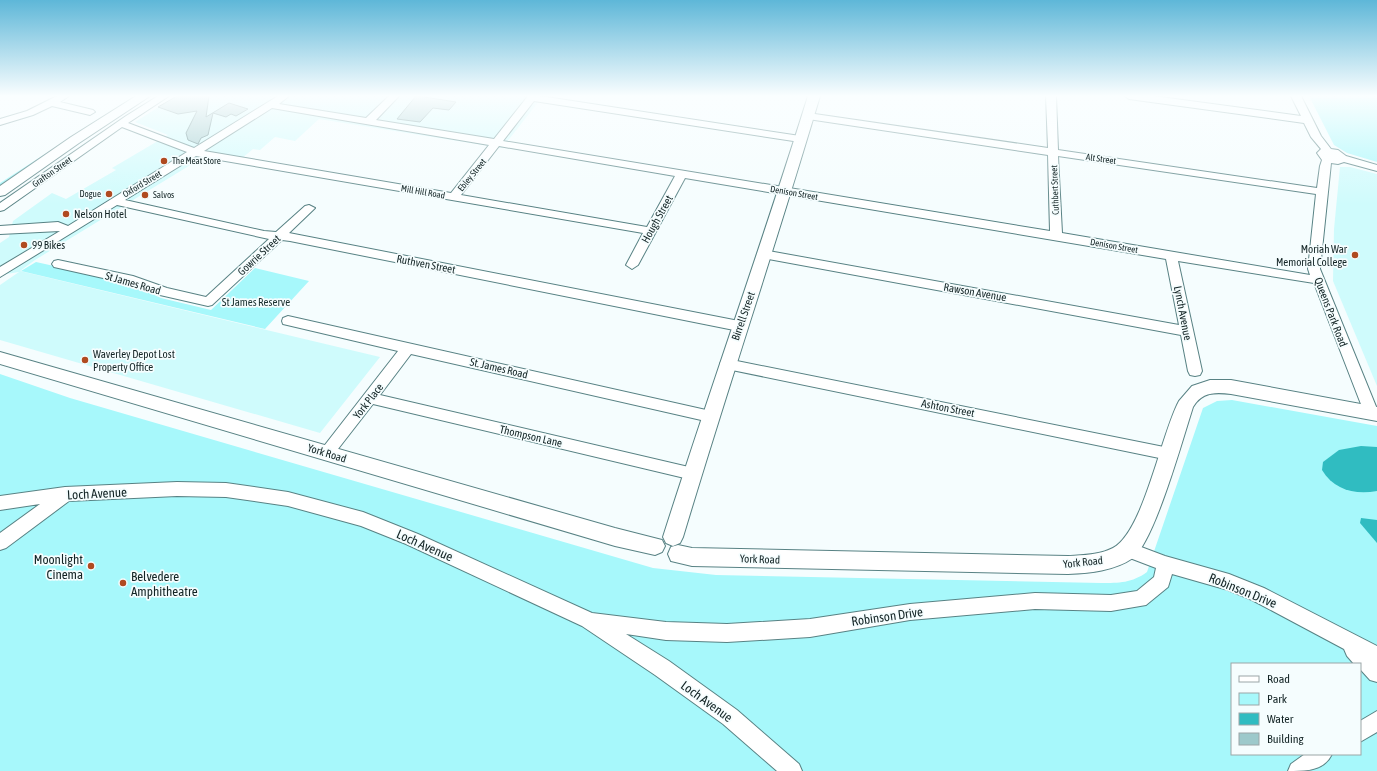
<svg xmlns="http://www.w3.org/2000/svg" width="1377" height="771" viewBox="0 0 1377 771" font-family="'Asap Condensed',sans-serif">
<rect width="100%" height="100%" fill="#f5fdfe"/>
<g fill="#cffbfc">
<polygon points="176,96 543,96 502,148 319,119 295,141 275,137 260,150 253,149 241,159 210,153 35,260 20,271 380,357 320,433 0,340 0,285 19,272 0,275 0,243 9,237 13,221 52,193 66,199 116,170 112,168 168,135 135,122"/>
<polygon points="1340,167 1350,167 1377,174 1377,386 1333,281 1334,229"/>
</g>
<g fill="#a7f8fb" fill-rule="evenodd">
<polygon points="1309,96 1377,96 1377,162 1347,153 1334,145"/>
<polygon points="98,120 0,187 0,183"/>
<polygon points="36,262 117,280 132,285 161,298 211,310 255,268 309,281 265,329 21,271"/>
<path d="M0,374L70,398L653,568L716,575L1101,583C1119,583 1132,583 1147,572L1203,408L1217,401L1232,400L1377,426V771H0ZM1232,664H1360V754H1232Z"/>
</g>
<g fill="#30bcc1">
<path d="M1361,446L1377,447V491C1355,495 1334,490 1322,470L1323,462L1339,450Z"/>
<polygon points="1361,518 1377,520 1377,543 1360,523"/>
</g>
<g fill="#9dc9cb" stroke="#537d7f">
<polygon points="177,96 209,96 206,117 229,103 248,109 236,116 231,114 226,117 213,113 208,135 201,138 198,144 188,140 186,133 197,111 178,114 158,107"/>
<polygon points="416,96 418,96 456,102 449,110 433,108 420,122 397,119"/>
</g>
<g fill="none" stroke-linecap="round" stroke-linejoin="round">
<g stroke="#588284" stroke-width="2">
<g id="minor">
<polygon points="57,96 69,96 60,102 93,110 95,112 90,115 52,106 33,115 0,125 0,119 27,111"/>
<path d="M158,96H169L128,123L194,148L278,96H289L279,104L366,118L389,96H399L376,120L494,139L528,96H540L800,136L805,139L800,142L534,101L503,141L1050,231L1048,155L808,119L803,116L808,113L1048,148L1046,96H1056L1058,150L1317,188L1320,166L1322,160L1317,153L1321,149L1311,137L1304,123L1129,99L1125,96H1153L1301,116L1291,96H1301L1321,136L1331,149L1338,150L1346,156L1377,165V171L1344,162L1338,164L1331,163L1320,269L1377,409V414L1371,418L1366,416L1364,412L1314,283L1178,261L1202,371L1200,375L1195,376L1190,375L1188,371L1181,335L763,258L757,254L763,250L1179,325L1166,259L685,178L638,265L632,269L626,265L643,233L196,156L125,200L264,231L276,232L305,206L309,205L315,208L313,210L289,233L739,321L744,323L746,326L744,329L739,331L290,241L282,240L212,305L208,306L160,295L130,284L54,267L52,264L54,261L58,260L133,276L167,288L206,297L269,239L117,205L0,277V267L60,231L0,234V226L58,222L68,226L187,152L122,127L4,210L0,211V203L126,116ZM272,108L489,145L451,193L204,151ZM499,146L675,176L647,227L461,195ZM1058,156L1316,194L1308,269L1310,275L1062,233Z"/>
<polygon points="288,316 715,412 717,416 715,420 710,422 411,354 380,395 693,468 698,469 701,474 698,479 693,480 373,404 331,458 326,460 321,458 318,454 321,450 398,351 283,324 282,321 283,318"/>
<polygon points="727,359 1169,448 1174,450 1177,454 1174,458 1169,460 727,369 722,368 720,364 722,360"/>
<polygon points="177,482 226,483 288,492 363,512 418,534 592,613 666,622 727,624 810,619 910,604 1035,593 1111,595 1137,591 1154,577 1156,568 1122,555 1120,550 1122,545 1128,542 1165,556 1229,574 1264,588 1377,646 1377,682 1370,680 1360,669 1360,664 1354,664 1347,656 1344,649 1252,600 1228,590 1172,574 1168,587 1146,605 1111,611 1035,609 910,620 810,637 727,642 666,640 626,634 669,661 737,710 799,764 802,771 777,771 723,724 655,675 582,626 406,544 361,526 288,506 226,497 177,496 69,501 6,548 0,550 0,533 40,504 0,510 0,496 65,487"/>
<polygon points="1377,711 1377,732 1360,742 1360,721"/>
<path d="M1305,754H1332C1324,771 1306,771 1288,771L1291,764Z"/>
</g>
</g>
<g stroke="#588284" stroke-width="2">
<g id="major">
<polygon points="136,96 150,96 79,143 5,195 0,196 0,186 71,137"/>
<path d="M808,96H820C776,244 727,390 683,537L680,543L673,546L666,543L663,537C710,389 762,244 808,96Z"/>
<polygon points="0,352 615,528 662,540 665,546 662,552 655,555 615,546 0,364"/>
<path d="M1210,380H1231L1377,407V421L1231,394C1215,392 1202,392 1193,407C1183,438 1155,540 1133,558C1114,571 1090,573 1068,574L692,566L671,561L668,554L671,547L678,545L692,548L1068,556C1083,555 1100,555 1113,548C1144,531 1161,434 1179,401L1192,386Z"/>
</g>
</g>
<use href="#minor" fill="#fff" fill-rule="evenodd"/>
<use href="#major" fill="#fff" fill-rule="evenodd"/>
</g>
<linearGradient id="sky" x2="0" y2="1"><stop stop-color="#5eb7d8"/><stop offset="0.47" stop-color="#fafeff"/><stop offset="1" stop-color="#fafeff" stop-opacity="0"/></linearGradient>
<rect width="1377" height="204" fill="url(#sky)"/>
<g fill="#b04a20" stroke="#f5fdfe" stroke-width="1.5">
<circle cx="164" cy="161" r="4"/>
<circle cx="109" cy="194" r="4"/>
<circle cx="145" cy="195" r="4"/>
<circle cx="66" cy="214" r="4"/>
<circle cx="24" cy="245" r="4"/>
<circle cx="1355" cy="255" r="4"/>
<circle cx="85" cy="360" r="4"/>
<circle cx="91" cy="566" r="4"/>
<circle cx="123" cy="583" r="4"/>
</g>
<g text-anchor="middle" stroke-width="3.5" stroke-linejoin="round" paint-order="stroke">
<g font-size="9" fill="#132425" stroke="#f5fdfe">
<text transform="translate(1101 159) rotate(8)" y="3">Alt Street</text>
<text transform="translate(52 172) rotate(-35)" y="3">Grafton Street</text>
<text transform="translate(472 175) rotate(-51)" y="3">Ebley Street</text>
<text transform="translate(142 184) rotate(-31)" y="3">Oxford Street</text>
<text transform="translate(1055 190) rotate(-92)" y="3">Cuthbert Street</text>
<text transform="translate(423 192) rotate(10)" y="3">Mill Hill Road</text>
<text transform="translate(794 193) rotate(10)" y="3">Denison Street</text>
<text transform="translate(1114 246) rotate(10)" y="3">Denison Street</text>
</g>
<g font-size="9" fill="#132425" stroke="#f5fdfe" text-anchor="start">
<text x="172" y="164">The Meat Store</text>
<text x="101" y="197" text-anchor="end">Dogue</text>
<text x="153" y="198">Salvos</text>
</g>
<g font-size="11" fill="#132425" stroke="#f5fdfe" text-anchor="start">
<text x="74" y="218">Nelson Hotel</text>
<text x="32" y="249">99 Bikes</text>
<text x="1347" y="253" text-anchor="end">Moriah War<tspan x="1347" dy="13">Memorial College</tspan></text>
<text x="93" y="358">Waverley Depot Lost<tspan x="93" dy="13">Property Office</tspan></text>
</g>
<g font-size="11" fill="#132425" stroke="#f5fdfe">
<text transform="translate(657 219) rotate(-61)" y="4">Hough Street</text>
<text transform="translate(259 255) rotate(-43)" y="4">Gowrie Street</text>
<text transform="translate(426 264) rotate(11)" y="4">Ruthven Street</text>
<text transform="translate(133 283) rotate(16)" y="4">St James Road</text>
<text transform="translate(975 292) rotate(10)" y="4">Rawson Avenue</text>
<text transform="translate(1331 312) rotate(69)" y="4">Queens Park Road</text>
<text transform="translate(1183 313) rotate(79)" y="4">Lynch Avenue</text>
<text transform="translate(743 316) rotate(-71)" y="4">Birrell Street</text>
<text transform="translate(499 368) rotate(13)" y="4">St. James Road</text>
<text transform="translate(368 401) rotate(-52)" y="4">York Place</text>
<text transform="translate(948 408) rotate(11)" y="4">Ashton Street</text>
<text transform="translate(531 436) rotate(13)" y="4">Thompson Lane</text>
<text transform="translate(327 453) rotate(17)" y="4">York Road</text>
<text transform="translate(760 559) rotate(2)" y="4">York Road</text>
<text transform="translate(1083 562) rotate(-6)" y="4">York Road</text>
</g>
<g font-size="11" fill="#193030" stroke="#f5fdfe">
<text x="256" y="306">St James Reserve</text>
</g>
<g font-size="13" fill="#132425" stroke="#f5fdfe">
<text transform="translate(97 493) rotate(-3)" y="5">Loch Avenue</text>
<text transform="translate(425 545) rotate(24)" y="5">Loch Avenue</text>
<text transform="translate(1243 590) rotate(22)" y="5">Robinson Drive</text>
<text transform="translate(887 616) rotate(-8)" y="5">Robinson Drive</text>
<text transform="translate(707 701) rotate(36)" y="5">Loch Avenue</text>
</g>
<g font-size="13" fill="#132425" stroke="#f5fdfe" text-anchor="end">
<text x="83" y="564">Moonlight<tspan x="83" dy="15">Cinema</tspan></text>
<text x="131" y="581" text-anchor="start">Belvedere<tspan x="131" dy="15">Amphitheatre</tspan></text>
</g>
</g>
<rect x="1231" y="663" width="130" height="92" fill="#f5fdfe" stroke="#9ba6a7"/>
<rect x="1239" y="676" width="20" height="6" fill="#ffffff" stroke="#9ba6a7"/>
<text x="1267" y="683" font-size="12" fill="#132425">Road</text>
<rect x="1239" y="693" width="20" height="12" fill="#a7f8fb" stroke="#9ba6a7"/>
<text x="1267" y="703" font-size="12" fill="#132425">Park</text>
<rect x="1239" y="713" width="20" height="12" fill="#30bcc1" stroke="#9ba6a7"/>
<text x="1267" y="723" font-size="12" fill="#132425">Water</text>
<rect x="1239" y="733" width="20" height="12" fill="#9dc9cb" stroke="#9ba6a7"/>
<text x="1267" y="743" font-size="12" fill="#132425">Building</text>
</svg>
